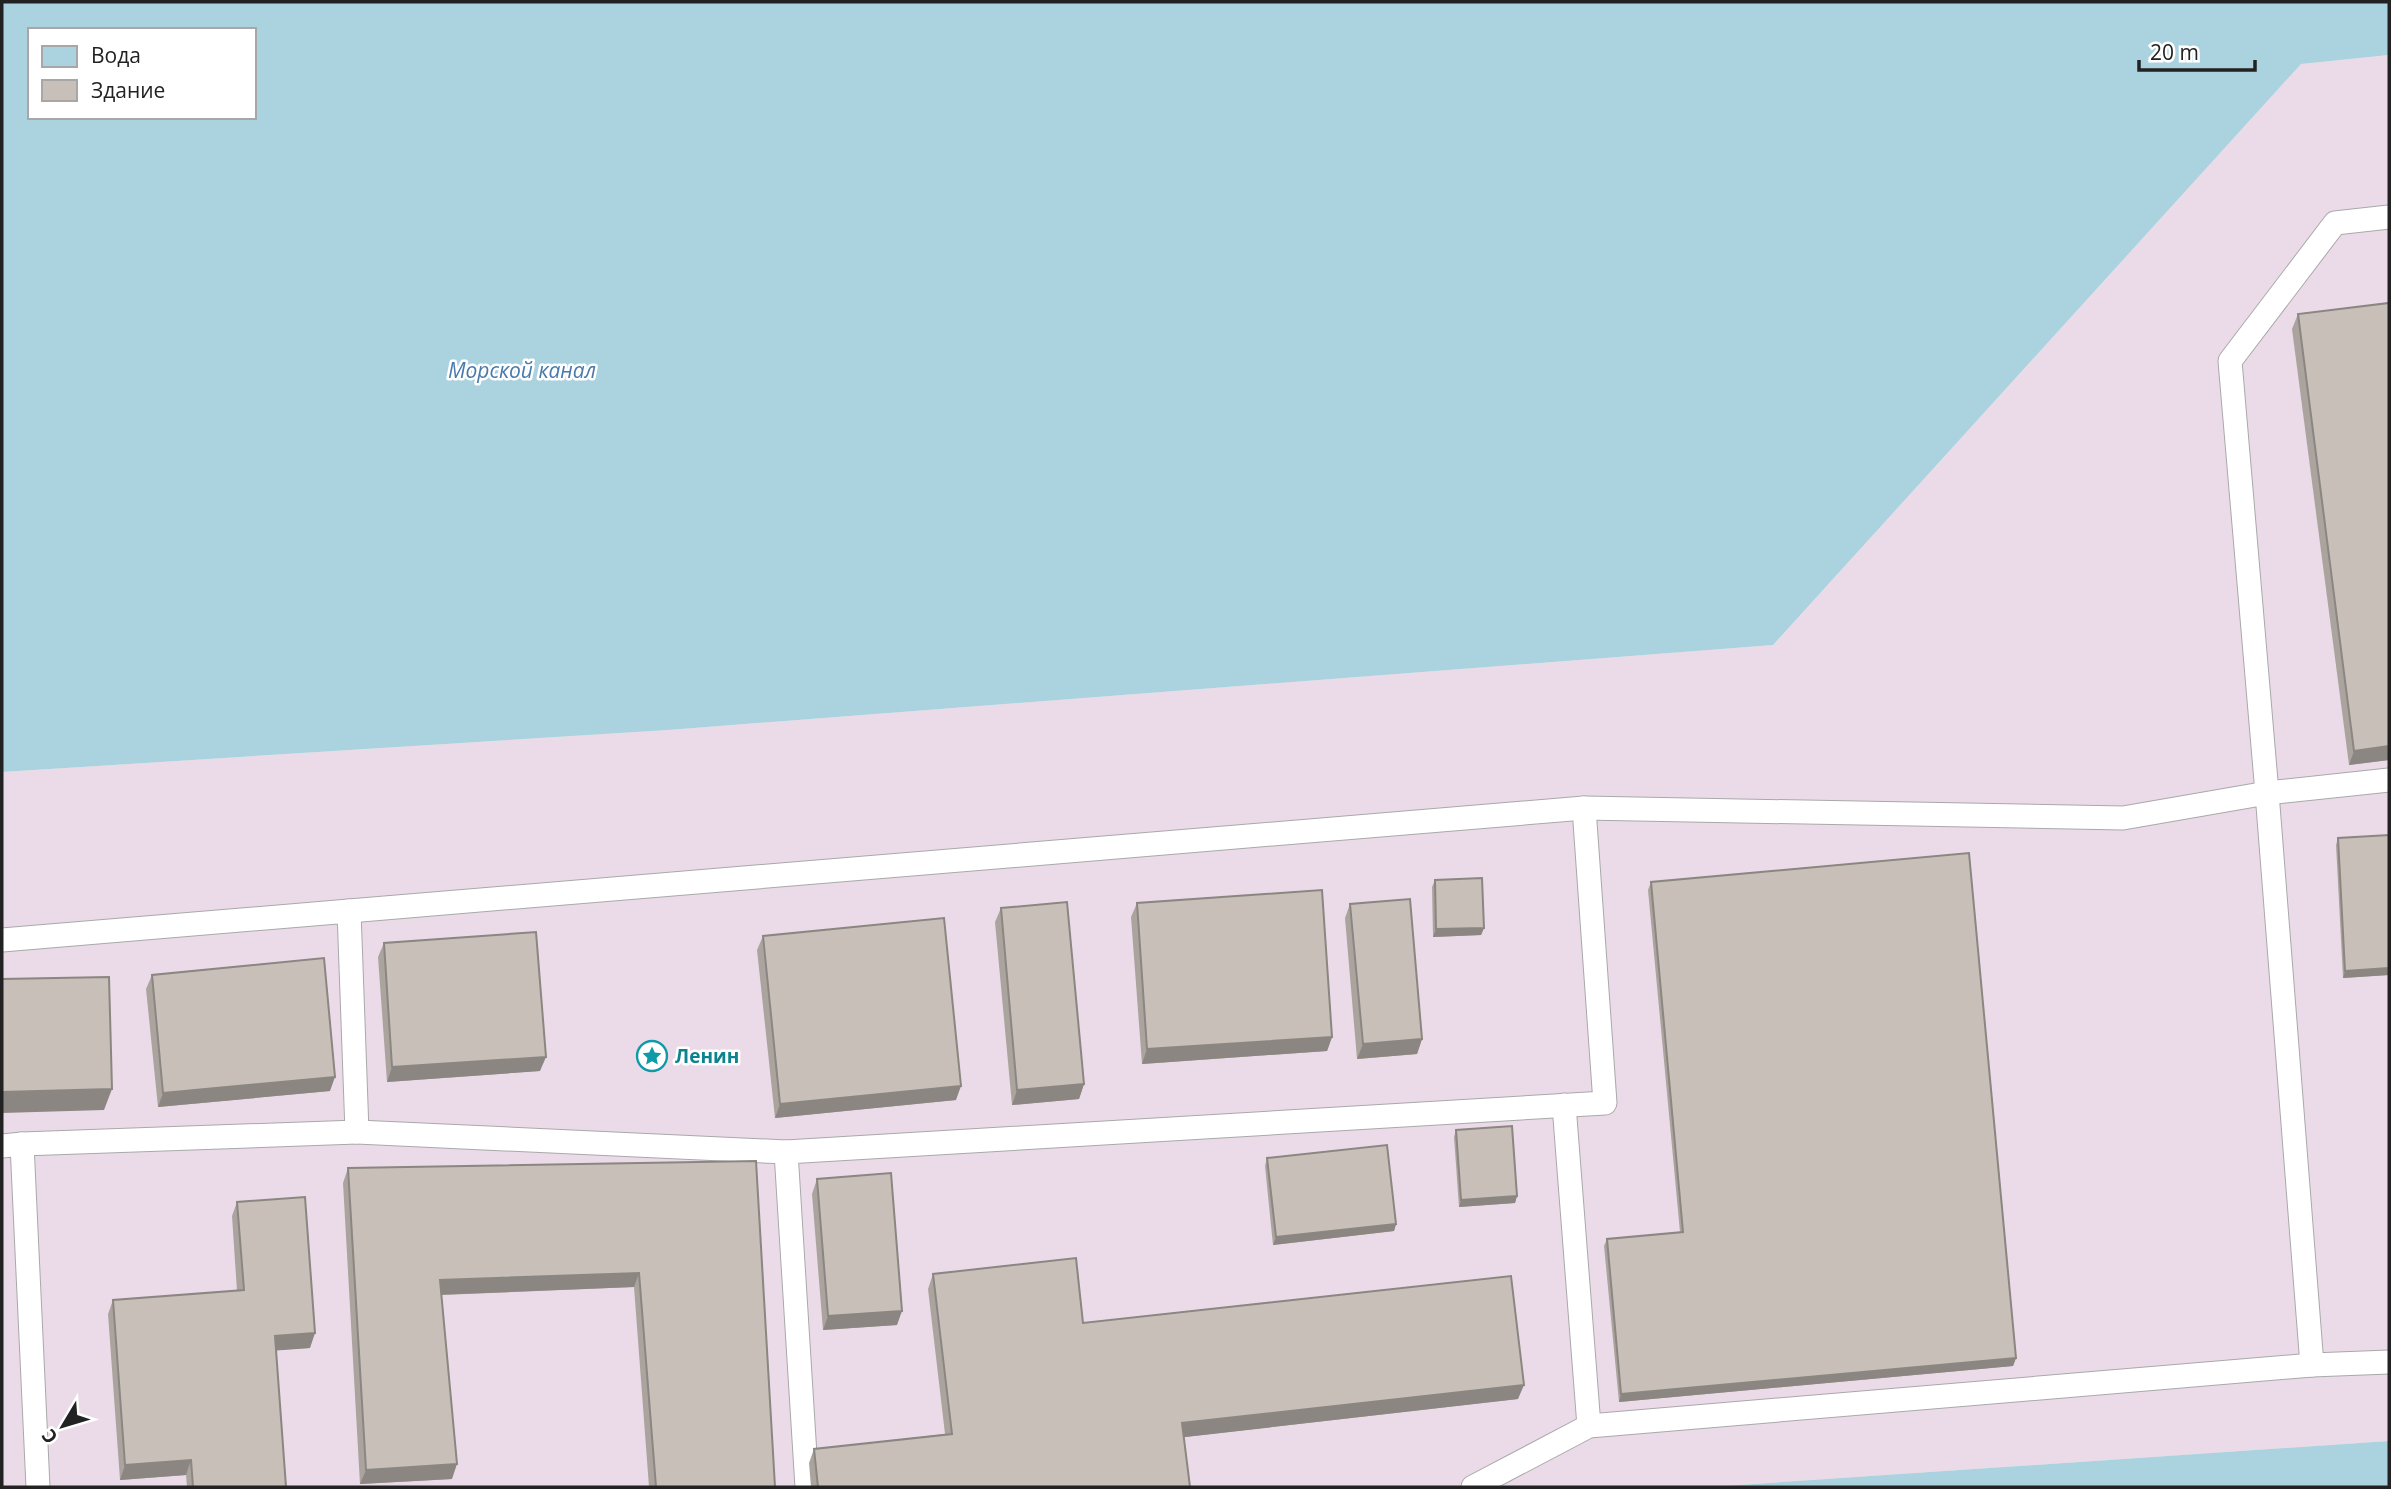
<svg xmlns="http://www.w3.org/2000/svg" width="2391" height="1489" viewBox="0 0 2391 1489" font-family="'Open Sans',sans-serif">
<rect width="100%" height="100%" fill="#f2efe9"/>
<polygon fill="#ebdbe8" points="2389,55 2389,1441 1709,1487 2,1487 2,772 668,730 1773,645 2301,64"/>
<g fill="#aad3df" fill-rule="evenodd">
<path d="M2,2H2389V55L2301,64L1773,645L668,730L2,772ZM30,30H254V117H30Z"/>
<polygon points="2389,1441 2389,1487 1709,1487"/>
</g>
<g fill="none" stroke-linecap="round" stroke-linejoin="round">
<g stroke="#a9a9a9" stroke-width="25">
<g id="service">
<polyline points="349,911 1584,808 2123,818 2267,793 2389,780"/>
<polyline points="2,940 349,911 357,1132 22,1144"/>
<polyline points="1564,1105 1589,1426"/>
<polyline points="357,1132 786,1152"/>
<polyline points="2,1146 22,1144 38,1487"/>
<polyline points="2312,1365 2267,793 2230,361 2335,223 2389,217"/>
<polyline points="807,1487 786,1152 1605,1103 1584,808"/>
<polyline points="1473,1487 1589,1426 2312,1365 2389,1362"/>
</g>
</g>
<use href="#service" stroke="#fff" stroke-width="23"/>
</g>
<g fill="#aba49e">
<polygon points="2389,303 2389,760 2349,765 2292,329 2298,314"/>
<polygon points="2338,838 2389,975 2343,978 2336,845"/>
<polygon points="1435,880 1484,928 1481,935 1433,937 1432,887"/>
<polygon points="1651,882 2016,1358 2013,1366 1619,1402 1604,1246 1607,1239 1680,1232 1648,890"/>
<polygon points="1137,903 1332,1037 1327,1051 1142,1064 1131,917"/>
<polygon points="1350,904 1422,1039 1417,1054 1357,1059 1345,918"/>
<polygon points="1001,908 1084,1084 1079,1099 1012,1105 995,922"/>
<polygon points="763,936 956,1100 775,1118 757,950"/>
<polygon points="384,943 540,1071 387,1082 378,957"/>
<polygon points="152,975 330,1091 158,1107 146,989"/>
<polygon points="1456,1130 1517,1196 1515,1203 1459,1207 1454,1137"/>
<polygon points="1267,1158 1396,1224 1394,1231 1273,1245 1265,1166"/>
<polygon points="756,1161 775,1487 649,1487 634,1287 441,1295 452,1479 360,1484 343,1183 348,1168"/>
<polygon points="817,1179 897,1325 823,1330 812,1194"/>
<polygon points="237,1202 310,1348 276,1350 286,1487 187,1487 186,1475 120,1480 108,1314 113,1300 237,1291 232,1216"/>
<polygon points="933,1274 1083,1323 1518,1399 1184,1437 1190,1487 811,1487 809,1463 814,1449 945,1434 928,1289"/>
</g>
<g fill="#8b8681">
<polygon points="2389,746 2389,760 2349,765 2354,751"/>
<polygon points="1484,928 1481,935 1433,937 1436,929"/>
<polygon points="2389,968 2389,975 2343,978 2345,971"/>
<polygon points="1332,1037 1327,1051 1142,1064 1147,1049"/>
<polygon points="1422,1039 1417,1054 1357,1059 1363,1044"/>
<polygon points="546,1057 540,1071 387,1082 392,1067"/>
<polygon points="335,1077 330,1091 158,1107 163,1093"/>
<polygon points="1084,1084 1079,1099 1012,1105 1017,1090"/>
<polygon points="961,1086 956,1100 775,1118 780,1104"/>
<polygon points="112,1089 104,1110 2,1113 2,1092"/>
<polygon points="1517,1196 1515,1203 1459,1207 1461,1200"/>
<polygon points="1396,1224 1394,1231 1273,1245 1276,1237"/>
<polygon points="639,1273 634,1287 435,1295 440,1280"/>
<polygon points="902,1311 897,1325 823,1330 828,1316"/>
<polygon points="315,1333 310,1348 270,1351 275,1336"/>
<polygon points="2016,1358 2013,1366 1619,1402 1621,1394"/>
<polygon points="1524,1385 1518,1399 1177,1438 1182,1423"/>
<polygon points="191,1460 186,1475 120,1480 125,1465"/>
<polygon points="457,1464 452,1479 360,1484 366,1470"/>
</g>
<g fill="#c7bfb8" stroke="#8b8681" stroke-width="2">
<polygon points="2389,303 2389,746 2354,751 2298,314"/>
<polygon points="2389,835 2389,968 2345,971 2338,838"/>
<polygon points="1969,853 2016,1358 1621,1394 1607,1239 1683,1232 1651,882"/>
<polygon points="1482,878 1484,928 1436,929 1435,880"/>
<polygon points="1322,890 1332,1037 1147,1049 1137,903"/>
<polygon points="1410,899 1422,1039 1363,1044 1350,904"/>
<polygon points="1067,902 1084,1084 1017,1090 1001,908"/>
<polygon points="944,918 961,1086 780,1104 763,936"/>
<polygon points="536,932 546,1057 392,1067 384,943"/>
<polygon points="324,958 335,1077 163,1093 152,975"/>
<polygon points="109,977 112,1089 2,1092 2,979"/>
<polygon points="1512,1126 1517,1196 1461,1200 1456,1130"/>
<polygon points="1387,1145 1396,1224 1276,1237 1267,1158"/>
<polygon points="756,1161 775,1487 656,1487 639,1273 440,1280 457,1464 366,1470 348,1168"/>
<polygon points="891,1173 902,1311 828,1316 817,1179"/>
<polygon points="305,1197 315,1333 275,1336 286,1487 193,1487 191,1460 125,1465 113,1300 244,1290 237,1202"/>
<polygon points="1076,1258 1083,1323 1511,1276 1524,1385 1182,1423 1190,1487 818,1487 814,1449 952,1434 933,1274"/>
</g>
<defs>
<g id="sight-ring" transform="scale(1.575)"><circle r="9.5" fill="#fff" stroke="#0f9aa8" stroke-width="1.5"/><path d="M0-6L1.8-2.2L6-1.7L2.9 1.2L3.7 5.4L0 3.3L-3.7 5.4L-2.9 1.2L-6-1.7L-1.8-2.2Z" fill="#0f9aa8"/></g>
</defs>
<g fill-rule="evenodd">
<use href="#sight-ring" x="652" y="1056"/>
</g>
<g text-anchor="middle" stroke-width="5" stroke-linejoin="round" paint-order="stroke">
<g font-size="19" font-weight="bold" fill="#0d838f" stroke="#fff" text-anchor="start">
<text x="675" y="1063">Ленин</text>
</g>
<g font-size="21" font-style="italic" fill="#4a7aab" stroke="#fff">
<text x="522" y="378">Морской канал</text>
</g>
</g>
<rect width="2391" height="1489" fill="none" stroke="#222222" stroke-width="7"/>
<rect x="28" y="28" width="228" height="91" fill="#ffffff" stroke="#a7a7a7" stroke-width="2"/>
<rect x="42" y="46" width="35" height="21" fill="#aad3df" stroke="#a7a7a7" stroke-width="2"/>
<text x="91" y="63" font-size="21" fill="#222222">Вода</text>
<rect x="42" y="80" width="35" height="21" fill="#c7bfb8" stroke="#a7a7a7" stroke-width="2"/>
<text x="91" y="98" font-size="21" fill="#222222">Здание</text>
<g transform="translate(63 1426) rotate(232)" stroke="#ffffff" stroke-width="5" paint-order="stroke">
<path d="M0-5L12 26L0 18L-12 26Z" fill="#222222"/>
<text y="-10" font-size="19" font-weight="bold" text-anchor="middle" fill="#222222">С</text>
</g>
<path d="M2139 60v10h116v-10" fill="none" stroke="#222222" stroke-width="3.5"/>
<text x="2150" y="60" font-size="21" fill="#222222" stroke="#ffffff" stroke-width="5" paint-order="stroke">20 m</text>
</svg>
